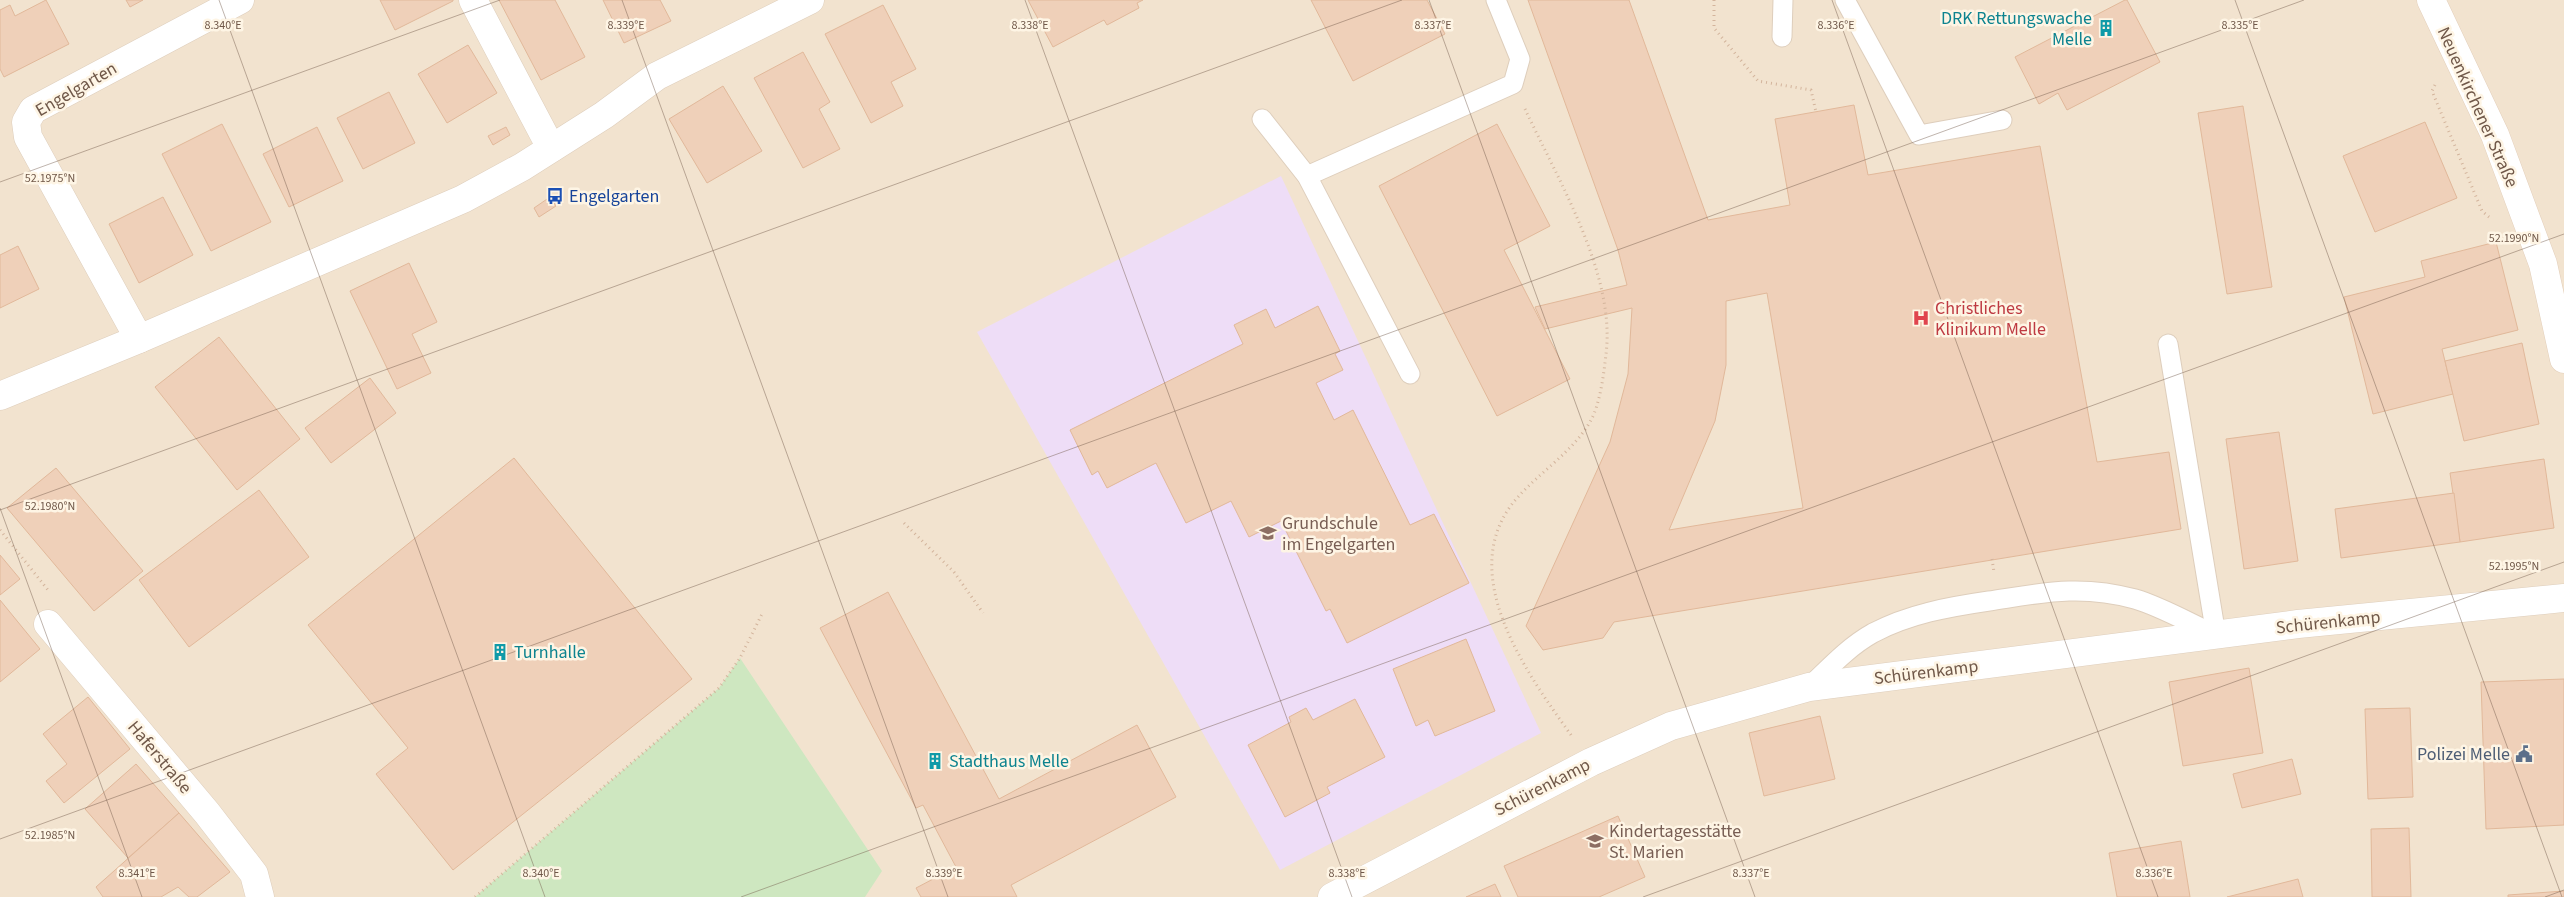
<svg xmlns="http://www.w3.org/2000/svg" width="2564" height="897" viewBox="0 0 2564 897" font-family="'Source Sans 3',sans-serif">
<rect width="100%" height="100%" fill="#fbf1e0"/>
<rect fill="#f2e3cf" x="0" y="0" width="2564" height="897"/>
<polygon fill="#eeddf7" points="1281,176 1541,733 1280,870 977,332"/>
<polygon fill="#cee7c0" points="740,658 882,871 865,897 475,897 719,688"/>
<g fill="#efd0b9" stroke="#e1b89a" fill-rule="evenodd">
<polygon points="46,0 69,44 4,77 0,69 0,10 10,5 15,16"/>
<polygon points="126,0 143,0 130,7"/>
<polygon points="380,0 453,0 453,1 395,30"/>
<polygon points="499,0 555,0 585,57 541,80"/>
<polygon points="603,0 660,0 671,21 624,43"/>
<polygon points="1028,0 1143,0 1137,3 1139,8 1107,25 1104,20 1053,47"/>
<polygon points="1311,0 1427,0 1445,34 1353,81"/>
<path d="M1528,0H1629L1708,220L1790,205L1775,119L1854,105L1868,175L2040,146L2097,462L2169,452L2181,529L1614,622L1603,638L1543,650L1526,626L1610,442L1628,374L1632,308L1545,329L1535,307L1627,285L1618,250ZM1767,293L1803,508L1669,530L1715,421L1726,365V301Z"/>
<polygon points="2125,0 2127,0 2160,62 2067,110 2058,93 2039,104 2015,57"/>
<polygon points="883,5 916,69 891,82 903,106 871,123 825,34"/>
<polygon points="468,45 497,93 447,123 418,74"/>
<polygon points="803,52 830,102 819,109 840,149 803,168 754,78"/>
<polygon points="723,86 762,151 707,183 669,119"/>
<polygon points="389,92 415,143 363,169 337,118"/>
<polygon points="2243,106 2272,287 2227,294 2198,113"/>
<polygon points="2425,122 2457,198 2375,232 2343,156"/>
<polygon points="222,124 271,222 211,251 162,154"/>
<polygon points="1497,124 1550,226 1504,250 1570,379 1497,416 1379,186"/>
<polygon points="317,127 343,181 289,207 263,154"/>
<polygon points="506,127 510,135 493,145 488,136"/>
<polygon points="163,197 193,255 139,283 109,224"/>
<polygon points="550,197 556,206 539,217 534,208"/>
<polygon points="2496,242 2518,330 2442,349 2453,394 2373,414 2344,297 2425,277 2421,261"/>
<polygon points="18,246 39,289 0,308 0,255"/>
<polygon points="409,263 437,322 412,334 431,373 397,389 350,291"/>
<polygon points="1318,306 1340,351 1335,354 1343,370 1316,383 1334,420 1353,410 1410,525 1434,514 1469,583 1347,643 1330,609 1326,611 1281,521 1249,537 1231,501 1186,523 1156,463 1107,488 1098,471 1092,475 1070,430 1243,344 1234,325 1266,309 1275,328"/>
<polygon points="219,337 300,439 237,490 155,387"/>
<polygon points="2522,343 2539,424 2464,441 2445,361"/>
<polygon points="370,378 396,413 331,463 305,428"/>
<polygon points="2279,432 2298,561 2244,569 2226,439"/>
<polygon points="514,458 692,679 453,870 376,774 408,748 308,625"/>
<polygon points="2544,459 2554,528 2460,542 2450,473"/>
<polygon points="56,468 143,571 94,611 7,508"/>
<polygon points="259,490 309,557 189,647 139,580"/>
<polygon points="2454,493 2460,542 2341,558 2335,509"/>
<polygon points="0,555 20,579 0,595"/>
<polygon points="888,592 999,799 1137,725 1176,797 1011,885 1017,897 921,897 916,888 956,867 923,805 916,808 820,628"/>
<polygon points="0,600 40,649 0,682"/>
<polygon points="1466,639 1495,711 1435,736 1428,720 1416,726 1393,669"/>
<polygon points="2249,668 2263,753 2183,766 2169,682"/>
<polygon points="2564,679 2564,825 2486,829 2481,682"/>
<polygon points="88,697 130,749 64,803 46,781 67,764 43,734"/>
<polygon points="1355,699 1385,757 1327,787 1330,793 1285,817 1248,745 1291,722 1289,717 1306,708 1313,720"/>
<polygon points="2410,708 2413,797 2368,799 2365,709"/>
<polygon points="1820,716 1835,779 1764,796 1749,733"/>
<polygon points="2292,759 2301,794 2242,808 2233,774"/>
<polygon points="136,764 179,813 128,858 85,809"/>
<polygon points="179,813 230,872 197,897 189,897 178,887 161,897 103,897 96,887"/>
<polygon points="1618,816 1645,877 1599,897 1518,897 1504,866"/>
<polygon points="2409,828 2411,897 2372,897 2371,829"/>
<polygon points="2181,841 2190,897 2117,897 2109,853"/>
<polygon points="2298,879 2303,897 2227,897"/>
<polygon points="1495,884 1501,897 1466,897"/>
<polygon points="2564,891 2564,897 2508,897 2508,895"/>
</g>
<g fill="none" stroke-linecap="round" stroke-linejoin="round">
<g stroke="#decebc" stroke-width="21">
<g id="service">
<polyline points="1845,0 1919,135 2002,120"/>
<polyline points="1782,37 1783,0"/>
<polyline points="1262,119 1307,176 1410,374"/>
<polyline points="1307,176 1513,84 1520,59 1496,0"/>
<polyline points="2168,344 2216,635"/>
<path d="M1809,687C1829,668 1848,647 1873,633C1909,614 1948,607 1989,601C2042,593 2080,584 2135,599C2162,607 2189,623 2214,634"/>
</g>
</g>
<g stroke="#decebc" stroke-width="29">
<g id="minor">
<polyline points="473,0 551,148"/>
<polyline points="139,339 28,137 26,122 33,110 240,0"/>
<polyline points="48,624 207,813 254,874 260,897"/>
<polyline points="1332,897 1591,762 1671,726 1809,687 2298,624 2564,598"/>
</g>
</g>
<g stroke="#decebc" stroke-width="29">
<polyline id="tertiary" points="0,396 139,339 463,199 522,167 604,115 657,76 810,0"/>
</g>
<g stroke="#e3cfbb" stroke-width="29">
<polyline id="secondary" points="2431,0 2495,135 2543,264 2564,359"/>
</g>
<g stroke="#d3b49c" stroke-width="3" stroke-dasharray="1 4" stroke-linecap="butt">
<polyline points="1714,0 1714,28 1758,81 1811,90 1816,112"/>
<polyline points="2435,85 2432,91 2482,211 2489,217"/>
<path d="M1525,109C1558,180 1616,275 1606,354C1604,373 1600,404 1591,420C1575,450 1540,472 1518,497C1452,570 1526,672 1571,735"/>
<polyline points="904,523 954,572 983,613"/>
<polyline points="0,530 48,590"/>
<polyline points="1992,559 1994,572"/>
<polyline points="475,897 719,688 740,658 762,614"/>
</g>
<use href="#service" stroke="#fff" stroke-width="19"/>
<use href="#minor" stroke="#fff" stroke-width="28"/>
<use href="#tertiary" stroke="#fff" stroke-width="28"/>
<use href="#secondary" stroke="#fff" stroke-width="28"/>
</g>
<path fill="none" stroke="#705849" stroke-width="1" stroke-opacity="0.45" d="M219,0L545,897M622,0L948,897M1025,0L1352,897M1429,0L1755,897M1832,0L2158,897M2235,0L2562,897M0,182L500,0M0,508L142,897M0,510L1402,0M0,839L2304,0M741,897L2564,234M1643,897L2564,562M2545,897L2564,890"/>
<defs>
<g id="building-bare" transform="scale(1.35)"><path d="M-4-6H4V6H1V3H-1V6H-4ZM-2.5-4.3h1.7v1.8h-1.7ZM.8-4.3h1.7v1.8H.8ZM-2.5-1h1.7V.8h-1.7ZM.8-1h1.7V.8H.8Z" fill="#0f9aa8" stroke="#fef5e5" stroke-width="2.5" paint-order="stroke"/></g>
<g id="bus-bare" transform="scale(1.35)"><path d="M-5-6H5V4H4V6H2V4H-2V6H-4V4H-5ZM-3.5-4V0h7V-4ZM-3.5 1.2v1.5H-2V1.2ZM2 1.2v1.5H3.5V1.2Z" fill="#1a4fb4" stroke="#fef5e5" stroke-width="2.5" paint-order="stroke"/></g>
<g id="hospital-bare" transform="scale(1.35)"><path d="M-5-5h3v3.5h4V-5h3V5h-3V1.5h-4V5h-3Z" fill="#e0444e" stroke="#fef5e5" stroke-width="2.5" paint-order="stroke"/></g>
<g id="school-bare" transform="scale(1.35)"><path d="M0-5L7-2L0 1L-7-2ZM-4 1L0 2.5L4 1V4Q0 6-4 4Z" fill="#8d6e63" stroke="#fef5e5" stroke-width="2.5" paint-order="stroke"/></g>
<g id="civic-bare" transform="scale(1.35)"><path d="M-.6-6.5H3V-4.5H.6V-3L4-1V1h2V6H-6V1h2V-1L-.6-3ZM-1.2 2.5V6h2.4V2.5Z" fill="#5c6f8a" stroke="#fef5e5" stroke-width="2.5" paint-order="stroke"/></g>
</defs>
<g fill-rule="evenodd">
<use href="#building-bare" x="2106" y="28"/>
<use href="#bus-bare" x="555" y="196"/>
<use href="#hospital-bare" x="1921" y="318"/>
<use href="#school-bare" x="1268" y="533"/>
<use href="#building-bare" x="500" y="652"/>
<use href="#civic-bare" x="2524" y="754"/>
<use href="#building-bare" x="935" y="761"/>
<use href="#school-bare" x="1595" y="841"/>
</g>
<g text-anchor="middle" stroke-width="5" stroke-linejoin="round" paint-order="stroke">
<g font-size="18" fill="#0d838f" stroke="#fef5e5" text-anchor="start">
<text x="2092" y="24" text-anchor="end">DRK Rettungswache<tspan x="2092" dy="21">Melle</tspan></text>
<text x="514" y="658">Turnhalle</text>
<text x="949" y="767">Stadthaus Melle</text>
</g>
<g font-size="18" fill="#705849" stroke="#fef5e5">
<text transform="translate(76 89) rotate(-30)" y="6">Engelgarten</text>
<text transform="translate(2478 107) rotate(66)" y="6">Neuenkirchener Straße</text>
<text transform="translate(2328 622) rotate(-6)" y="6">Schürenkamp</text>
<text transform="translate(1926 672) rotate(-7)" y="6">Schürenkamp</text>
<text transform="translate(160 757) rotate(50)" y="6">Haferstraße</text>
<text transform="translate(1542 787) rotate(-27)" y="6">Schürenkamp</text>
</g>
<g font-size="18" fill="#164399" stroke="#fef5e5" text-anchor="start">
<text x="569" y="202">Engelgarten</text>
</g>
<g font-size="18" fill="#be3a42" stroke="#fef5e5" text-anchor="start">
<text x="1935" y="314">Christliches<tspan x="1935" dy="21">Klinikum Melle</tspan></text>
</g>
<g font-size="18" fill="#785e54" stroke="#fef5e5" text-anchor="start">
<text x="1282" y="529">Grundschule<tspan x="1282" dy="21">im Engelgarten</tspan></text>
<text x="1609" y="837">Kindertagesstätte<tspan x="1609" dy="21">St. Marien</tspan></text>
</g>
<g font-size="18" fill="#4e5e75" stroke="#fef5e5" text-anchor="end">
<text x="2510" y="760">Polizei Melle</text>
</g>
</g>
<g font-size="12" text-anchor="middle" fill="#705849" stroke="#fef5e5" stroke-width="5" stroke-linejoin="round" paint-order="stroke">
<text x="1030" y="29">8.338°E</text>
<text x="1433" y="29">8.337°E</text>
<text x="1836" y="29">8.336°E</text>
<text x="223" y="29">8.340°E</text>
<text x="626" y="29">8.339°E</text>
<text x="2240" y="29">8.335°E</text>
<text x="50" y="182">52.1975°N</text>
<text x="2514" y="242">52.1990°N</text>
<text x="50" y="510">52.1980°N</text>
<text x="2514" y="570">52.1995°N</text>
<text x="50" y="839">52.1985°N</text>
<text x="137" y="877">8.341°E</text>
<text x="541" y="877">8.340°E</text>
<text x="944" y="877">8.339°E</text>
<text x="1347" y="877">8.338°E</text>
<text x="1751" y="877">8.337°E</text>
<text x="2154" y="877">8.336°E</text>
</g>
</svg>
